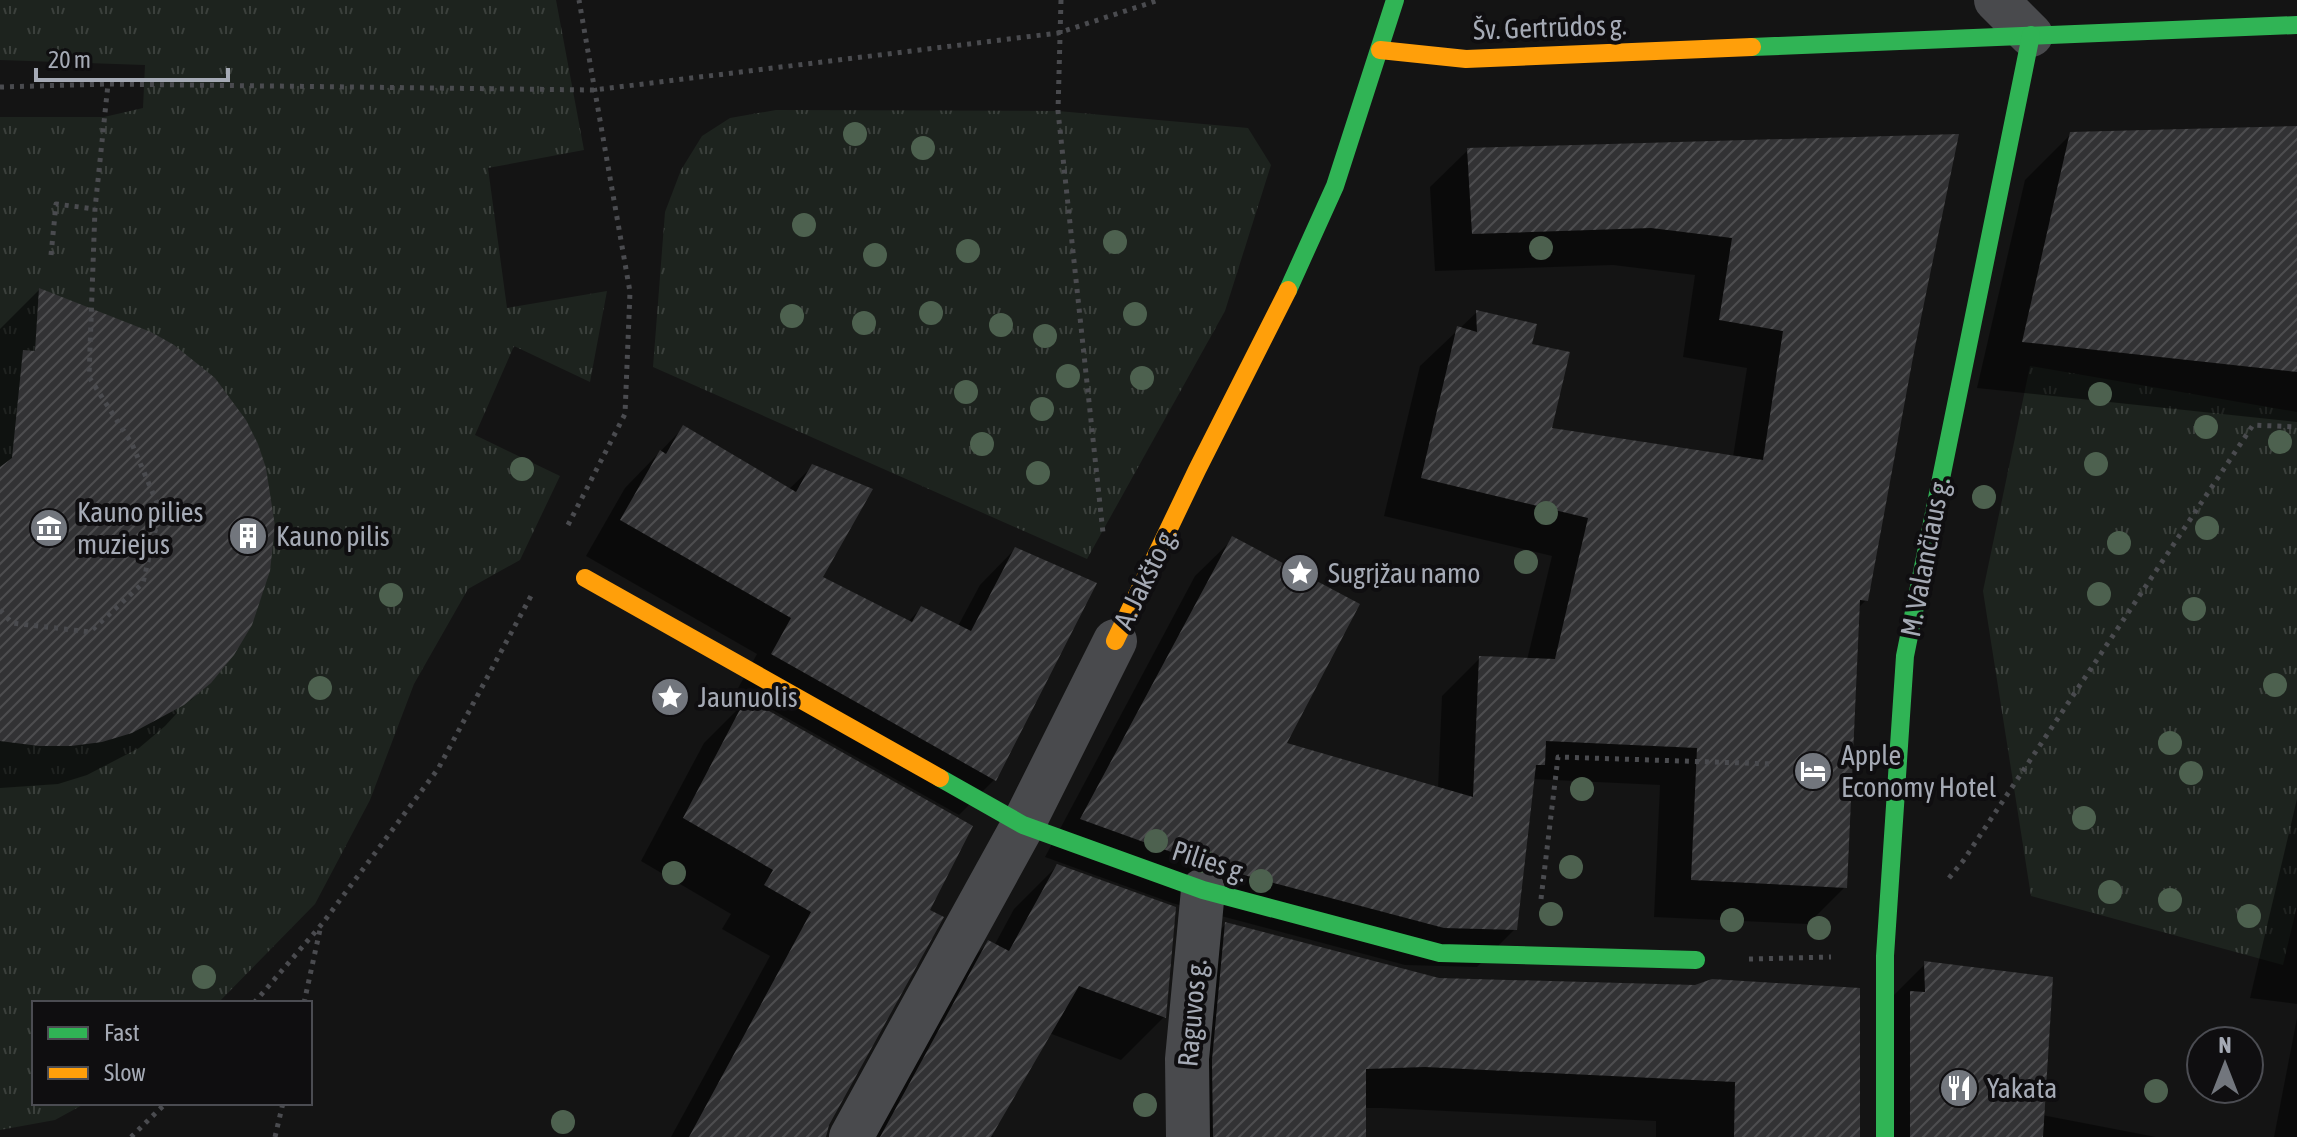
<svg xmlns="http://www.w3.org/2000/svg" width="2297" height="1137" viewBox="0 0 2297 1137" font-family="'Asap Condensed',sans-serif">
<defs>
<pattern id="grass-tufts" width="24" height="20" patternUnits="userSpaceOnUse" patternTransform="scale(2)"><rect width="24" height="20" fill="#1d231e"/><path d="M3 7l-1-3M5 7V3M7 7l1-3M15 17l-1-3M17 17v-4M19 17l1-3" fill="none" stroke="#3b403c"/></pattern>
<pattern id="building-hatch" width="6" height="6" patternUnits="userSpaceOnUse" patternTransform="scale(2)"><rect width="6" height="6" fill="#323234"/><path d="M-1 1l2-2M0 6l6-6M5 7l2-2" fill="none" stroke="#4d4d4f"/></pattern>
</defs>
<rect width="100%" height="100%" fill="#141414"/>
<g fill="url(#grass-tufts)">
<polygon points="0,0 556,0 584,150 488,168 507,308 607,291 590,382 514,346 475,435 560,476 520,560 468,589 414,684 370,800 315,904 218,1003 34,1003 34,1103 86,1103 55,1120 0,1130 0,117 104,117 143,108 145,65 0,60"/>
<polygon points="776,110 1058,111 1248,128 1271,165 1225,311 1087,559 653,367 665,212 681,170 702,136 730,118"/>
<polygon points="2030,366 2297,412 2297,906 2283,965 2031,896 1983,591"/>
</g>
<g fill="#0007">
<polygon points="2297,128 2297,422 1977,388 2025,180 2071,134"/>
<polygon points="1956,136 1912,352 1866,600 1857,609 1845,887 1808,924 1654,917 1660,785 1532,779 1515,929 1477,967 1405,965 1172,903 1045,857 1195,576 1233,539 1284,744 1438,789 1442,696 1480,658 1527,660 1552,556 1384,516 1420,366 1477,312 1530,345 1549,430 1733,457 1747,368 1683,357 1695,275 1613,265 1435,271 1430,187 1468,150"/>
<polygon points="39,290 271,547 263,592 250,624 209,682 190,701 192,696 175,710 177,713 165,726 139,748 87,775 58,784 0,788 0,329"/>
<polygon points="684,427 788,490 813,466 820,578 908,622 921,608 958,626 980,585 1015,549 994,780 959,815 737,690 757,654 586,556 625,488"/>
<polygon points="747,700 927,910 827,1124 824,1137 671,1137 770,956 722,929 731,914 641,861 704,743"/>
<polygon points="2297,799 2297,1004 2250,998"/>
<polygon points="1057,866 1164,1017 1121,1060 1049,1033 990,1134 994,1137 862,1137 945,986 988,943 994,946 1014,909"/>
<polygon points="1226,924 1439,980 1696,987 1847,1137 1656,1137 1656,1121 1382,1108 1364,1108 1364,1137 1172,1137 1184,965"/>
<polygon points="1925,964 2042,1115 2156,1137 1894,1137 1892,997"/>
<polygon points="2297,1018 2297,1137 2274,1137"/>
</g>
<g fill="url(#building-hatch)">
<polygon points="2297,126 2297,372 2022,342 2070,132"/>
<polygon points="1959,134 1914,352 1868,601 1860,600 1847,888 1691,880 1697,748 1546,741 1545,765 1536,765 1517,930 1444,928 1210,866 1080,819 1232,536 1360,604 1287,743 1473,797 1479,656 1555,659 1588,518 1421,478 1457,326 1477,332 1476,310 1537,324 1532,344 1570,352 1552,428 1763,460 1783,331 1719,320 1732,238 1651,228 1472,234 1467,148"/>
<polygon points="39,288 151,332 174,345 215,378 246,420 258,444 266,468 275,526 270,571 252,625 234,655 211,683 184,705 132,733 102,742 71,746 39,746 0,741 0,467 12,458 23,350 35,351"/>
<polygon points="683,425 796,492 812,464 873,489 823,577 912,622 921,606 971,631 1015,547 1097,583 996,781 771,654 791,618 620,520 660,450 666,454"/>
<polygon points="746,698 973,826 930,910 944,917 829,1125 826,1137 689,1137 811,912 764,885 773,870 683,818"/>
<polygon points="1057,864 1176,907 1166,1018 1079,986 991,1137 880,1137 988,940 1009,951"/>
<polygon points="1225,922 1439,978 1695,985 1712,979 1860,988 1860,1137 1734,1137 1735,1082 1425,1067 1366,1069 1366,1137 1213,1137 1212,1060"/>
<polygon points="1924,961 2053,977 2043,1137 1910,1137 1910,991 1925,992"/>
</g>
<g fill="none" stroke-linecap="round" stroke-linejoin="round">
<g stroke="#4a4b4f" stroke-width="5" stroke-dasharray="4 6" stroke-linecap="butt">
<polyline points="1061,0 1058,111 1103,533"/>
<polyline points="0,87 108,84 594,90 1058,33 1159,0"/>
<polyline points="51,255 56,204 95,209"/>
<polyline points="568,525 625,414 630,292 579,0"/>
<polyline points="0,610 12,623 90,632 143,583 160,510 132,444 89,377 95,209 108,84"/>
<polyline points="1949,878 1963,861 2253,425 2297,427"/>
<polyline points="1541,899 1558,757 1774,764"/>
<polyline points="1749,959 1831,957"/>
<polyline points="254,1003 322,924 438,769 532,594"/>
<polyline points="304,1003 321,925"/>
<polyline points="131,1137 166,1103"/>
<polyline points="275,1137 283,1103"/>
</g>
<g stroke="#494a4d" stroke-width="44">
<polyline points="1996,0 2031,35"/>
<polyline points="851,1137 1023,825 1115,641"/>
<polyline points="1188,1137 1187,1059 1203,890"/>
</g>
<g stroke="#30b455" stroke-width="18">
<polyline points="1752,47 2297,25"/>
<polyline points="1288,290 1335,186 1395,0"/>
<polyline points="940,778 1023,825 1203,890 1440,953 1696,960"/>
<polyline points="1885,1137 1885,956 1905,656 2031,35"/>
</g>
<g stroke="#ff9f0a" stroke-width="18">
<polyline points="1380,50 1466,59 1752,47"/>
<polyline points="585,578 940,778"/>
<polyline points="1115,641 1197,470 1288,290"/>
</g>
</g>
<g fill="#4d614f">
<circle cx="855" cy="134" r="12"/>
<circle cx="923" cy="148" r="12"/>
<circle cx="804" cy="225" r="12"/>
<circle cx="1115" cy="242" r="12"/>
<circle cx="1541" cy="248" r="12"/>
<circle cx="968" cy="251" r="12"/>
<circle cx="875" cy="255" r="12"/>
<circle cx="931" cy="313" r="12"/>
<circle cx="1135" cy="314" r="12"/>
<circle cx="792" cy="316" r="12"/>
<circle cx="864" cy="323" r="12"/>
<circle cx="1001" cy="325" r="12"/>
<circle cx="1045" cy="336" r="12"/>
<circle cx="1068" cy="376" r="12"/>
<circle cx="1142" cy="378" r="12"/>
<circle cx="966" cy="392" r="12"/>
<circle cx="2100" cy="394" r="12"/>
<circle cx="1042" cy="409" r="12"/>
<circle cx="2206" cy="427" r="12"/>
<circle cx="2280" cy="442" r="12"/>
<circle cx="982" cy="444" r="12"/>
<circle cx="2096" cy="464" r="12"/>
<circle cx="522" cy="469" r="12"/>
<circle cx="1038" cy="473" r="12"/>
<circle cx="1984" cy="497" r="12"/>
<circle cx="1546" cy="513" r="12"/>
<circle cx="2207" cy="528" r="12"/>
<circle cx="2119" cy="543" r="12"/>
<circle cx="1526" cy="562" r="12"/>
<circle cx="2099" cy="594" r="12"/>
<circle cx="391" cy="595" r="12"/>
<circle cx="2194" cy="609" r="12"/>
<circle cx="2275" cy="685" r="12"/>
<circle cx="320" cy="688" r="12"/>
<circle cx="2170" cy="743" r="12"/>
<circle cx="2191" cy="773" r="12"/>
<circle cx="1582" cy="789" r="12"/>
<circle cx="2084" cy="818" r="12"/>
<circle cx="1156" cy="841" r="12"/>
<circle cx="1203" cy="861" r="12"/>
<circle cx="1571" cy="867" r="12"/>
<circle cx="674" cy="873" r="12"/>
<circle cx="1261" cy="881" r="12"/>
<circle cx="2110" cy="892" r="12"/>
<circle cx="2170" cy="900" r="12"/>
<circle cx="1551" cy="914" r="12"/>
<circle cx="2249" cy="916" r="12"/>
<circle cx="1732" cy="920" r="12"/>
<circle cx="1819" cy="928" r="12"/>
<circle cx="204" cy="977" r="12"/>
<circle cx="2156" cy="1091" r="12"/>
<circle cx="1145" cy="1105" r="12"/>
<circle cx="563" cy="1122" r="12"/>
</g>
<defs>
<g id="museum-disc" transform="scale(2)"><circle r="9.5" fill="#72767d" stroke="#0f0e10"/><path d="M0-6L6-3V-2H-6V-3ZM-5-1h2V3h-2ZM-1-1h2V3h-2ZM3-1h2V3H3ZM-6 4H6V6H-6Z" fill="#fff"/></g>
<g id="building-disc" transform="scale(2)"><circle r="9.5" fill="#72767d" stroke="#0f0e10"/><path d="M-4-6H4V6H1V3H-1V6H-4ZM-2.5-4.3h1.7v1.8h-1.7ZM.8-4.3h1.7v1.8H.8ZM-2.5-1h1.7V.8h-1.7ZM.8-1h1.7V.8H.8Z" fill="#fff"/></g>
<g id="sight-disc" transform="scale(2)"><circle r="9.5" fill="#72767d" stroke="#0f0e10"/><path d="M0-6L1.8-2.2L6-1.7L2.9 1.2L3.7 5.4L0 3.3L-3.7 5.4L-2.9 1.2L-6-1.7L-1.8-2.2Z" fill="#fff"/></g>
<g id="hotel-disc" transform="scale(2)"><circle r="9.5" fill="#72767d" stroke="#0f0e10"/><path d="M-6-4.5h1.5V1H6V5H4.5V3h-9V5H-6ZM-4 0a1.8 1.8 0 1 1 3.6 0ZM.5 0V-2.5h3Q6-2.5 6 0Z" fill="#fff"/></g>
<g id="restaurant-disc" transform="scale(2)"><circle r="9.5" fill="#72767d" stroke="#0f0e10"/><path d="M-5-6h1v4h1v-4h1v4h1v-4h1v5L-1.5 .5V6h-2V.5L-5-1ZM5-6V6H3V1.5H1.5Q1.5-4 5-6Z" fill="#fff"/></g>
</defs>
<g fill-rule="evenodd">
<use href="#museum-disc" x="49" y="528"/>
<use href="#building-disc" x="248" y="536"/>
<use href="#sight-disc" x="1300" y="573"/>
<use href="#sight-disc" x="670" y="697"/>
<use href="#hotel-disc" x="1813" y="771"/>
<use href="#restaurant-disc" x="1959" y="1088"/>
</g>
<g text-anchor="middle" stroke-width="8" stroke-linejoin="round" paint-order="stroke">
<g font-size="28" fill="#a5aab5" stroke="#0f0e10">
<text transform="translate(1550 27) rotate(-2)" y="10">Šv. Gertrūdos g.</text>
<text transform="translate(1925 557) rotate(-79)" y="10">M. Valančiaus g.</text>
<text transform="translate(1145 578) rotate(-64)" y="10">A. Jakšto g.</text>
<text transform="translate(1210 861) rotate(18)" y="10">Pilies g.</text>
<text transform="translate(1192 1013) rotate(-85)" y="10">Raguvos g.</text>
</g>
<g font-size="28" fill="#a5aab5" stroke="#0f0e10" text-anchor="start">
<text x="77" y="522">Kauno pilies<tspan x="77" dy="32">muziejus</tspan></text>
<text x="276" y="546">Kauno pilis</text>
<text x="1328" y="583">Sugrįžau namo</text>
<text x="698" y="707">Jaunuolis</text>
<text x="1841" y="765">Apple<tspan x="1841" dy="32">Economy Hotel</tspan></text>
<text x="1987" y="1098">Yakata</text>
</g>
</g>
<rect x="32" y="1001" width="280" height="104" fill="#0f0e10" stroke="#4b4c52" stroke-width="2"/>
<rect x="48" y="1027" width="40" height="12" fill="#30b455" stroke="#4b4c52" stroke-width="2"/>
<text x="104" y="1041" font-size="24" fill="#a5aab5">Fast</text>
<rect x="48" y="1067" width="40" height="12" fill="#ff9f0a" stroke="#4b4c52" stroke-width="2"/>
<text x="104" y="1081" font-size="24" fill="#a5aab5">Slow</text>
<g transform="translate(2225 1065)"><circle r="38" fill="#0f0e10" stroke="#4b4c52" stroke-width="2"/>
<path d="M0-6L14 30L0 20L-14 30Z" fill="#72767d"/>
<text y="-12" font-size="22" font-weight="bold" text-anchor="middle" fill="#a5aab5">N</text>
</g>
<path d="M36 68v12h192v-12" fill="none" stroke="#a5aab5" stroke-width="4"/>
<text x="48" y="68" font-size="24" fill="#a5aab5" stroke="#0f0e10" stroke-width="6" paint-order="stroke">20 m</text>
</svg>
